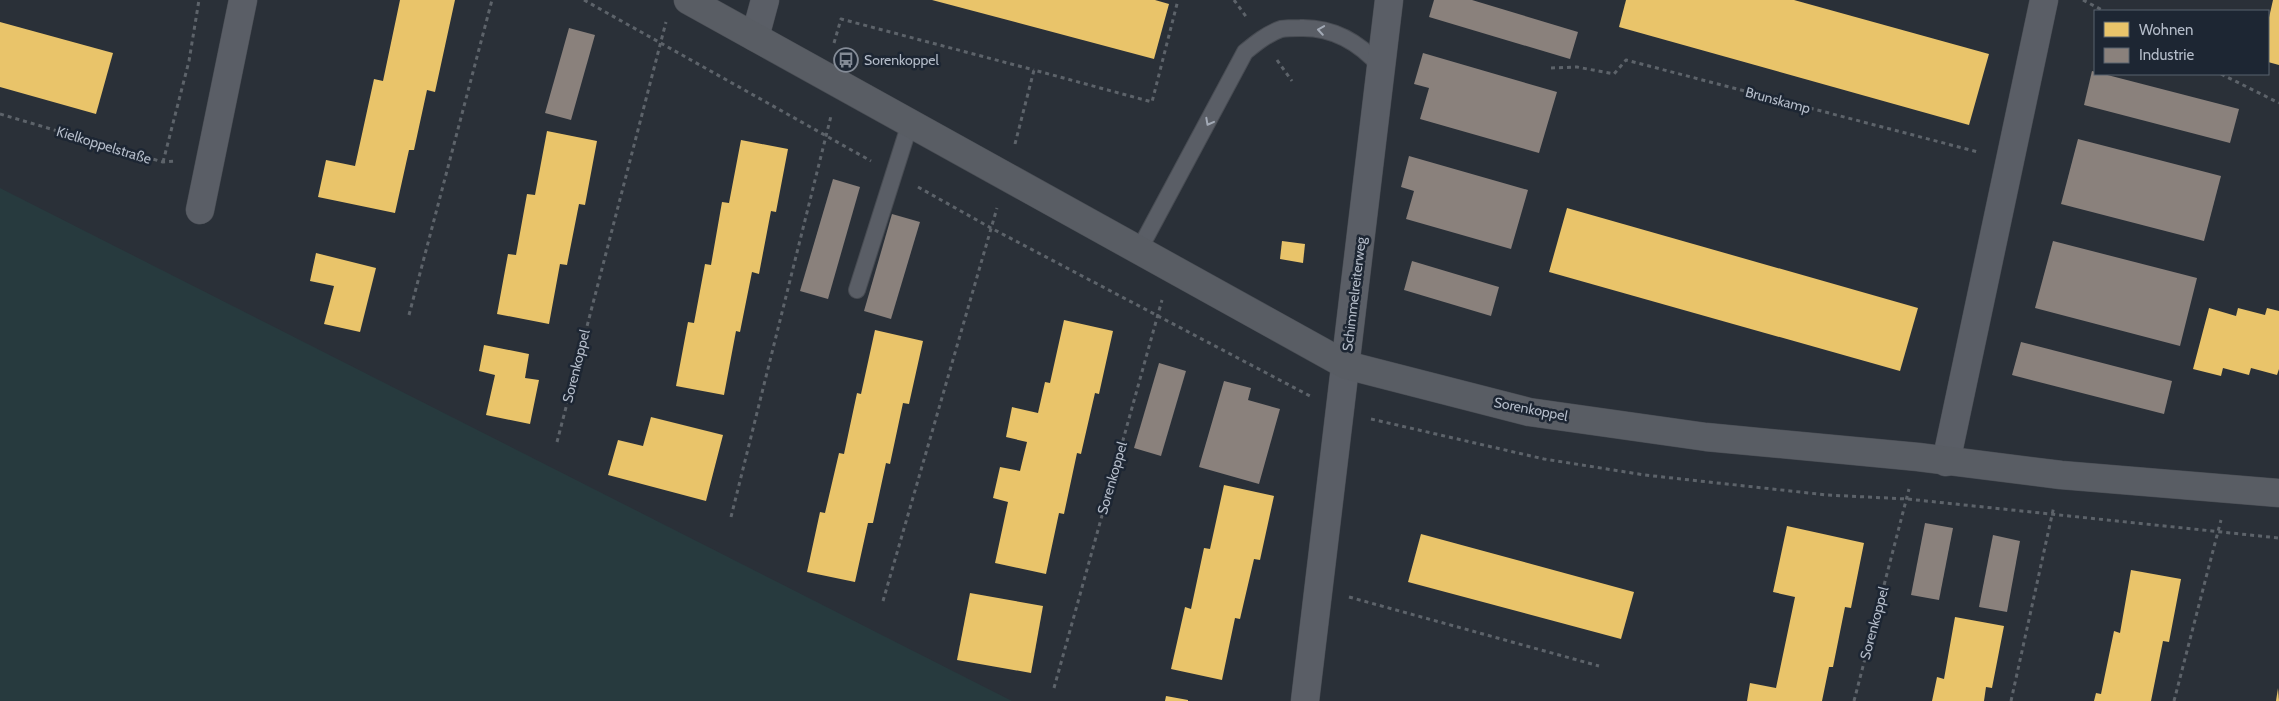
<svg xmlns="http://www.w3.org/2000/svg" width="2279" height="701" viewBox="0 0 2279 701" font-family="Cabin,sans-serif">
<rect width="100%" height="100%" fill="#2a3038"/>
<polygon fill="#273a3e" points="0,188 1012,701 0,701"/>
<g fill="#e9c46a">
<polygon points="400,0 455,0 435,92 427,90 414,150 409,150 395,213 318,197 326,160 355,166 374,79 383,81"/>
<polygon points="932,0 1155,0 1169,4 1154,59"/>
<polygon points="1626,0 1794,0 1989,54 1969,125 1619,27"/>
<polygon points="2273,0 2279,0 2279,65 2268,62 2268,22"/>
<polygon points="0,22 113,53 96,114 0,87"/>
<polygon points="547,131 597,141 585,205 579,204 567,265 560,264 549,324 497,314 508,254 516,255 527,194 535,195"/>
<polygon points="741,140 788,149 776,212 771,211 759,274 752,272 740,332 736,331 724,395 676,386 688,322 694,323 705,264 711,265 722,202 729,203"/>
<polygon points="1567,208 1918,308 1900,371 1549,272"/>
<polygon points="1282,241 1305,244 1303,263 1280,259"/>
<polygon points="316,253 376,268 360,332 324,324 334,286 310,281"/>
<polygon points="2209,308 2236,316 2238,308 2265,315 2267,308 2279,311 2279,369 2277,375 2251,368 2249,375 2223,368 2221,376 2193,369"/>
<polygon points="1064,320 1113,331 1099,394 1095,393 1081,454 1077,453 1064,514 1059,513 1046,574 995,563 1008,502 993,498 1000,467 1020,471 1027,442 1006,437 1012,407 1038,413 1045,382 1050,383"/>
<polygon points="875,330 923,341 909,404 903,403 890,464 886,463 873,523 868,523 855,582 807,572 820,512 825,513 839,453 844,454 857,393 861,394"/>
<polygon points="484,345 529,354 525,378 539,380 530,424 486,415 495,375 479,371"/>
<polygon points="651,417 723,435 706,501 608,475 618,440 643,446"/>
<polygon points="1224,485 1274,496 1260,560 1254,559 1240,619 1235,618 1222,680 1171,669 1185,607 1191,609 1204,548 1210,549"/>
<polygon points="1787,526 1864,543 1851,608 1845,607 1833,667 1829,667 1822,701 1747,701 1750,683 1776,688 1795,597 1773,592"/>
<polygon points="1421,534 1634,592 1621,639 1408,582"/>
<polygon points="2131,570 2181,579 2169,642 2163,641 2151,701 2094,701 2096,693 2101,694 2114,631 2120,633"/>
<polygon points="970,593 1043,606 1031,673 957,660"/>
<polygon points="1955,617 2004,626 1992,688 1986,687 1984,701 1932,701 1937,677 1944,679"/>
<polygon points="2278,688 2279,701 2276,701"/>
<polygon points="1166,696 1188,700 1188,701 1165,701"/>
</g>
<g fill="#8a817c">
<polygon points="1434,0 1472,0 1578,32 1570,59 1429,17"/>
<polygon points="569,28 595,35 571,120 545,113"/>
<polygon points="1423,53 1557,92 1539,153 1420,119 1429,88 1414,84"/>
<polygon points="2092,71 2239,109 2230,143 2084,105"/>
<polygon points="2078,139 2221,176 2204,241 2061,204"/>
<polygon points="1409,156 1528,190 1511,249 1406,219 1414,191 1401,187"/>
<polygon points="833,179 860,187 828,299 800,291"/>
<polygon points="892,214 920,222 891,319 864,311"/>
<polygon points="2053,241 2197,278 2180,346 2035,308"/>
<polygon points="1412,261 1499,287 1491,316 1404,290"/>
<polygon points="2021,342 2172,381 2164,414 2012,375"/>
<polygon points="1159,363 1186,371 1161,456 1134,448"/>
<polygon points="1224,381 1251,388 1248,400 1280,409 1259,484 1199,467"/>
<polygon points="1925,523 1953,528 1939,600 1911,595"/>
<polygon points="1993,535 2020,541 2007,612 1979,607"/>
</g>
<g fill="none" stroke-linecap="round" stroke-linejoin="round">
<g stroke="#484c53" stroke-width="18">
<g id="lane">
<path d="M1139,250L1245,52C1256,43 1267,34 1281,29C1287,28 1294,28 1300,28C1333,27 1360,43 1381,67"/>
<polyline points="857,290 910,123"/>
</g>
</g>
<g stroke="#484c53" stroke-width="29">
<g id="street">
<polyline points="755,37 765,0"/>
<polyline points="200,210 243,0"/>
<polyline points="1946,462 2044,0"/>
<polyline points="1305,701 1389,0"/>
</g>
</g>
<g stroke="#484c53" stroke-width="29">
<polyline id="secondary" points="688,0 1346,365 1529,412 1706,437 1918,457 2061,475 2279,493"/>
</g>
<g stroke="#5d636a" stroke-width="3" stroke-dasharray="4 4" stroke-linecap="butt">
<polyline points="584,0 871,161"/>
<polyline points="1234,0 1247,18"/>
<polyline points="2083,0 2104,11"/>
<polyline points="834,43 841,19 1034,70"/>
<polyline points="1277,60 1292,81"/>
<polyline points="1551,68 1577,67 1614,74 1626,60 1978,152"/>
<polyline points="2221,74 2279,103"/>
<polyline points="0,114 163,162 177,161"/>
<polyline points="1015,144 1034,70 1152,102 1178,0"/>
<polyline points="163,162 189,61 199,0"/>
<polyline points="918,187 991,228 1310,396"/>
<polyline points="409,315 492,0"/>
<polyline points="1371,419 1544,459 1645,475 1827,495 1907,499 2279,538"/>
<polyline points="557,442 666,22"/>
<polyline points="731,517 831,116"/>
<polyline points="1349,597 1599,666"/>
<polyline points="883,601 997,208"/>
<polyline points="1054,688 1162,300"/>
<polyline points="1854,701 1909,489"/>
<polyline points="2011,701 2054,506"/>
<polyline points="2174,701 2221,520"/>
</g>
<use href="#lane" stroke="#5a5e66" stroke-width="16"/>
<use href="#street" stroke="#5a5e66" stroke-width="28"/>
<use href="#secondary" stroke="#595d64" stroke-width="28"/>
</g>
<defs><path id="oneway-chevron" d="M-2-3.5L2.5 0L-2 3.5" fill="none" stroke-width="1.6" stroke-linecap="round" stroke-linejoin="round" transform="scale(1.25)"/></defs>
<g stroke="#a2a9b5">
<use href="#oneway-chevron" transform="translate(1321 30) rotate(-171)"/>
<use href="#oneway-chevron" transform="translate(1209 122) rotate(118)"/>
</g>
<defs>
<g id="bus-ring" transform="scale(1.25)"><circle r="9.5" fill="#1d2633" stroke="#848b96" stroke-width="1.5"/><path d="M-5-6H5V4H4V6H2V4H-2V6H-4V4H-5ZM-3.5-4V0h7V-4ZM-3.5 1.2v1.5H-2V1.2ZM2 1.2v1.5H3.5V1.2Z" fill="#848b96"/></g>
</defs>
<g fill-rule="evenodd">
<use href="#bus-ring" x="846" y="60"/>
</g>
<g text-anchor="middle" stroke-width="5" stroke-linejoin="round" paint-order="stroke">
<g font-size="14" fill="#b4bcc9" stroke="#1d2633" text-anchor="start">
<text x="864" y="65">Sorenkoppel</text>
</g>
<g font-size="14" fill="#b4bcc9" stroke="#1d2633">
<text transform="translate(1778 100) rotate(15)" y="5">Brunskamp</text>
<text transform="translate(104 145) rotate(17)" y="5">Kielkoppelstraße</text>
<text transform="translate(1354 294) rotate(-83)" y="5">Schimmelreiterweg</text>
<text transform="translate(576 366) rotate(-76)" y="5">Sorenkoppel</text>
<text transform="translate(1531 409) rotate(11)" y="5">Sorenkoppel</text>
<text transform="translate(1112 478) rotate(-74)" y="5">Sorenkoppel</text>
<text transform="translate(1874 623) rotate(-75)" y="5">Sorenkoppel</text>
</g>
</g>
<rect x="2094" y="10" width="175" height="65" fill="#1d2633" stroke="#59626f"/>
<rect x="2104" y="22" width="25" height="15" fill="#e9c46a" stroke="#59626f"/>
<text x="2139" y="35" font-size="15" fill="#b4bcc9">Wohnen</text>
<rect x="2104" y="48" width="25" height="15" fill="#8a817c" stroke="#59626f"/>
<text x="2139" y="60" font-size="15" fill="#b4bcc9">Industrie</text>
</svg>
